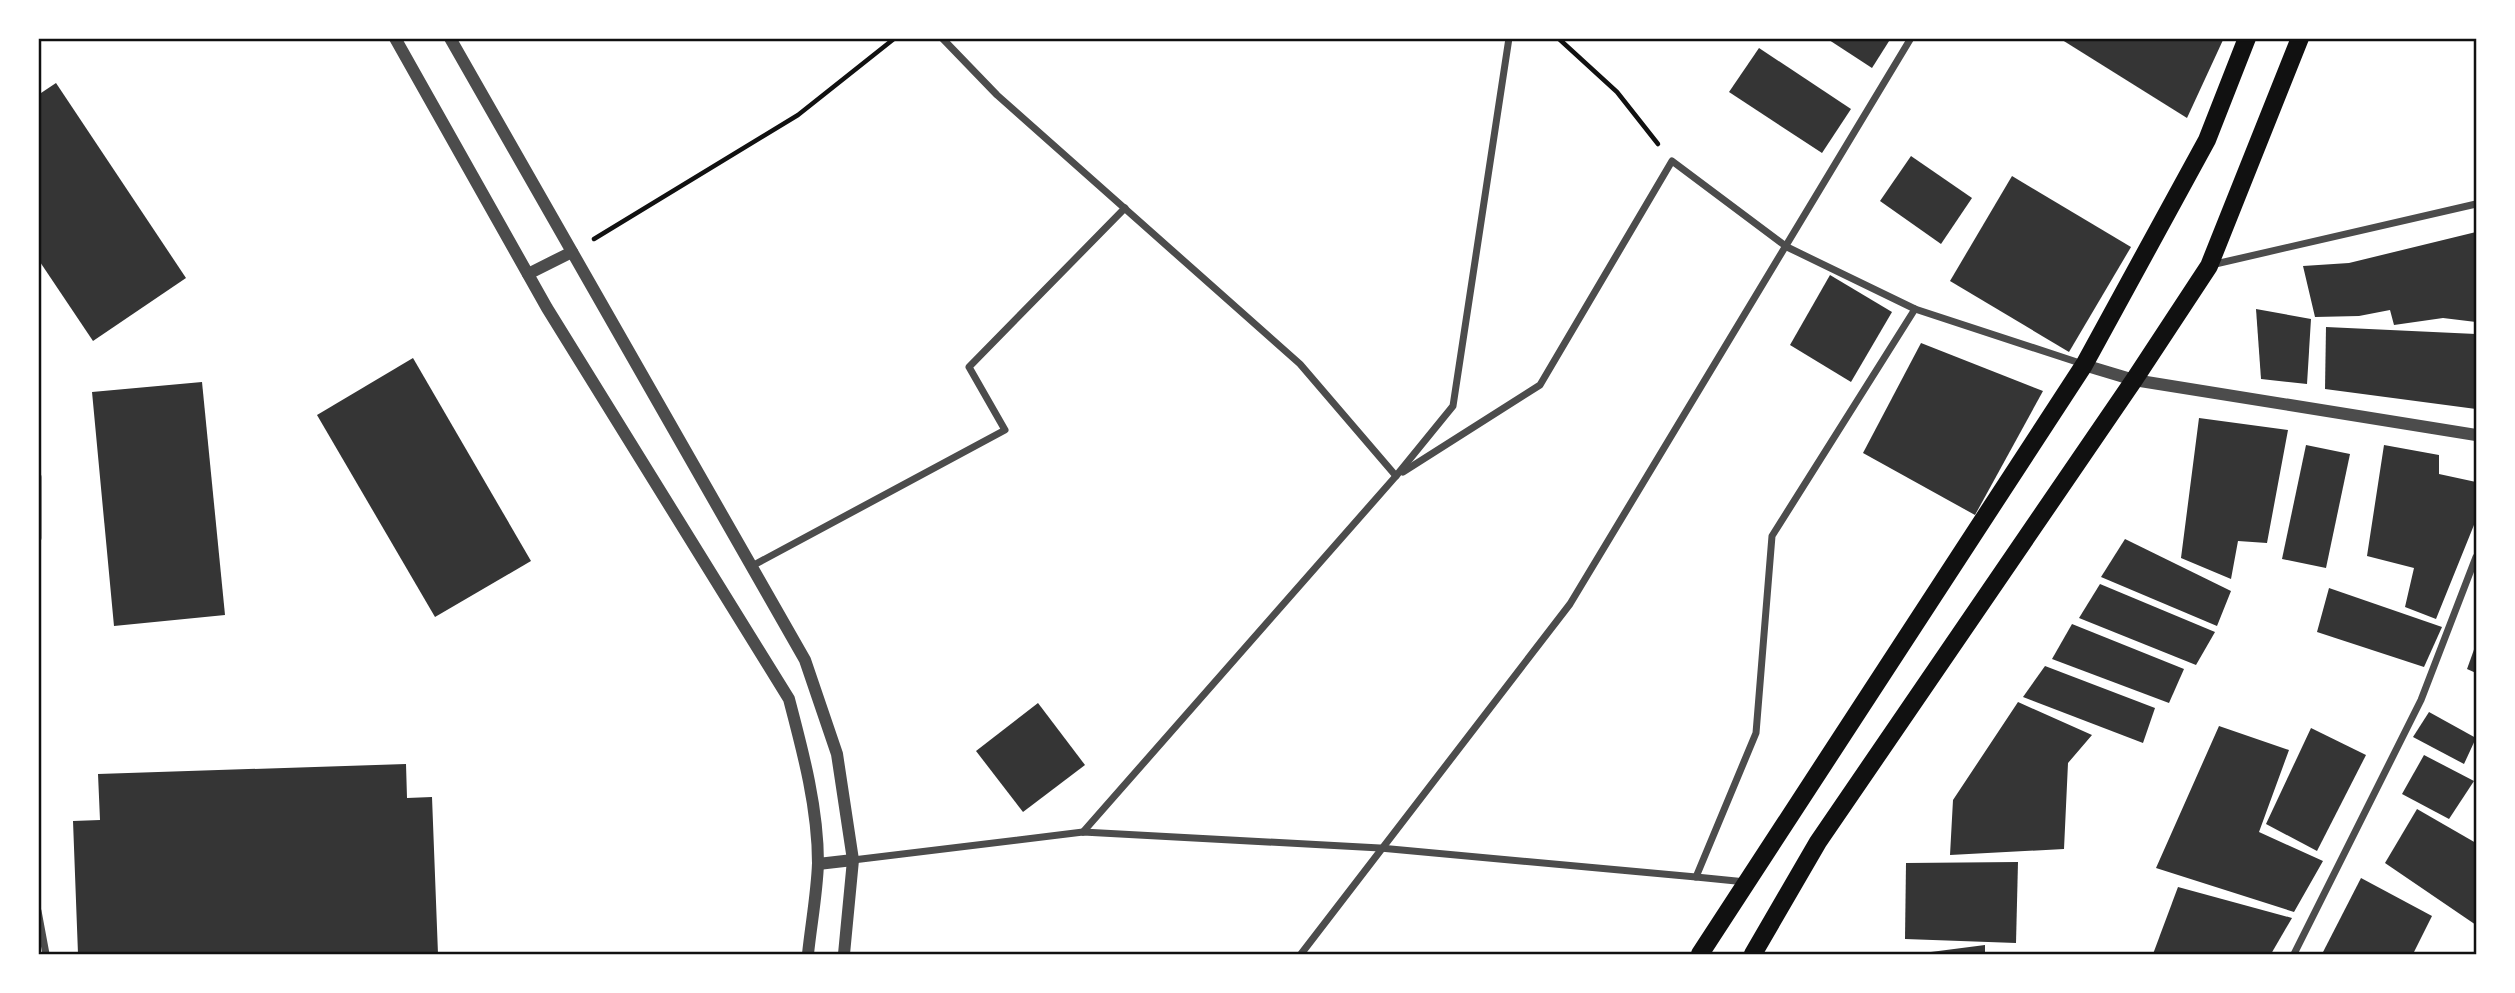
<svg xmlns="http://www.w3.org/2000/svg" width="2515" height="993" viewBox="0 0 2515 993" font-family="'IBM Plex Serif',serif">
<rect width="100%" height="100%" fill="#fff"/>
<g fill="#353535">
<polygon points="1826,38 1891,38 1872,68"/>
<polygon points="2059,38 2219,38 2223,40 2187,118"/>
<polygon points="1759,48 1851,109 1822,153 1729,92"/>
<polygon points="56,83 186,278 93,341 38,259 38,95"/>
<polygon points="1911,156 1972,198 1941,244 1880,201"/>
<polygon points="2012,176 2131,247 2069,352 1950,281"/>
<polygon points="2476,232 2476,322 2443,318 2394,325 2390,310 2359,316 2315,317 2303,266 2349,263"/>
<polygon points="1830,275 1892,312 1851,382 1790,345"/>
<polygon points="2256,309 2311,319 2307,384 2261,379"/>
<polygon points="2326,327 2476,334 2476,409 2325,389"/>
<polygon points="1921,343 2043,391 1975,515 1863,453"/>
<polygon points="413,358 531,561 435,617 317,415"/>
<polygon points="202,382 225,615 114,626 92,392"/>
<polygon points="2199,418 2288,430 2267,543 2238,541 2231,579 2181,558"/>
<polygon points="2306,445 2350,454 2326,568 2282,559"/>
<polygon points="2384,445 2439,455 2439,474 2476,482 2476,520 2436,619 2405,607 2414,568 2367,556"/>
<polygon points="2125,539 2231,591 2217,626 2101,577"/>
<polygon points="2100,584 2215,632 2196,665 2079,618"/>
<polygon points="2329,588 2442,627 2424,667 2317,632"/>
<polygon points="2072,624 2184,669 2169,703 2052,659"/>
<polygon points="2476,644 2476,673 2467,669"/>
<polygon points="2045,666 2155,708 2143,743 2023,697"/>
<polygon points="2018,702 2092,735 2068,763 2064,849 1950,855 1953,800"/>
<polygon points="1038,703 1085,765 1023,812 976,751"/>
<polygon points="2429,712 2476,738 2464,764 2413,737"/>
<polygon points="2219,726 2289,750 2259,832 2323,861 2294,912 2156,868"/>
<polygon points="2311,728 2366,755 2317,851 2266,824"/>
<polygon points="2424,755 2474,781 2449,819 2402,794"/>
<polygon points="406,764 407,798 432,797 438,954 78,954 73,821 100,820 98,774"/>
<polygon points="2417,809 2476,843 2476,925 2385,863"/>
<polygon points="2018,862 2016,943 1905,939 1906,863"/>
<polygon points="2361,878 2432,916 2413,954 2322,954"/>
<polygon points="2178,887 2292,918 2271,954 2153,954"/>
<polygon points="1985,945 1985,954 1923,954 1923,953"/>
</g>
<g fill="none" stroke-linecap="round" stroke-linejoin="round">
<g stroke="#111" stroke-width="4.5">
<polyline points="1558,38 1617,92 1658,144"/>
<polyline points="594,239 798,115 895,38"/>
</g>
<g stroke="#4c4c4c" stroke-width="7">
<polyline points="942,38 997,95 1300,364 1396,476"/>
<polyline points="2211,265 2476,204"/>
<polyline points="1403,472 1540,385 1672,161 1787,247 1915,309 2083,364"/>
<polyline points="38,477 38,538"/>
<polyline points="752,566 1005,430 969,367 1125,208"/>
<polyline points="1083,832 1396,476 1453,406 1509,38"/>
<polyline points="853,860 1083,832 1380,848 1696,877"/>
<polyline points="1746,882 1696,877 1756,733 1772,536 1915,309"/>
<polyline points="38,911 46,954"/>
<polyline points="1301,954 1570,604 1911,38"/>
<polyline points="2294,954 2421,700 2476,557"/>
</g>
<g stroke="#4c4c4c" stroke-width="12">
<path d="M395,38L547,308L789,699C803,752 818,808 818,863C817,893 811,925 808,954"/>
<polyline points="450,38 805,660 837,754 853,860 844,954"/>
<polyline points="528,274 572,252"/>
<polyline points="2084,365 2134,380 2476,435"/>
<polyline points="818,864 853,860"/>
</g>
<g stroke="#111" stroke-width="18">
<polyline points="1700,954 2084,365 2207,140 2247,38"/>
<polyline points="1753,954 1818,842 2134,380 2209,266 2300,38"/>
</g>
</g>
<rect width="2515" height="993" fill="none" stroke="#ffffff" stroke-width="80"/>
<rect x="40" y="40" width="2435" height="913" fill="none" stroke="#111" stroke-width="2.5"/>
</svg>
